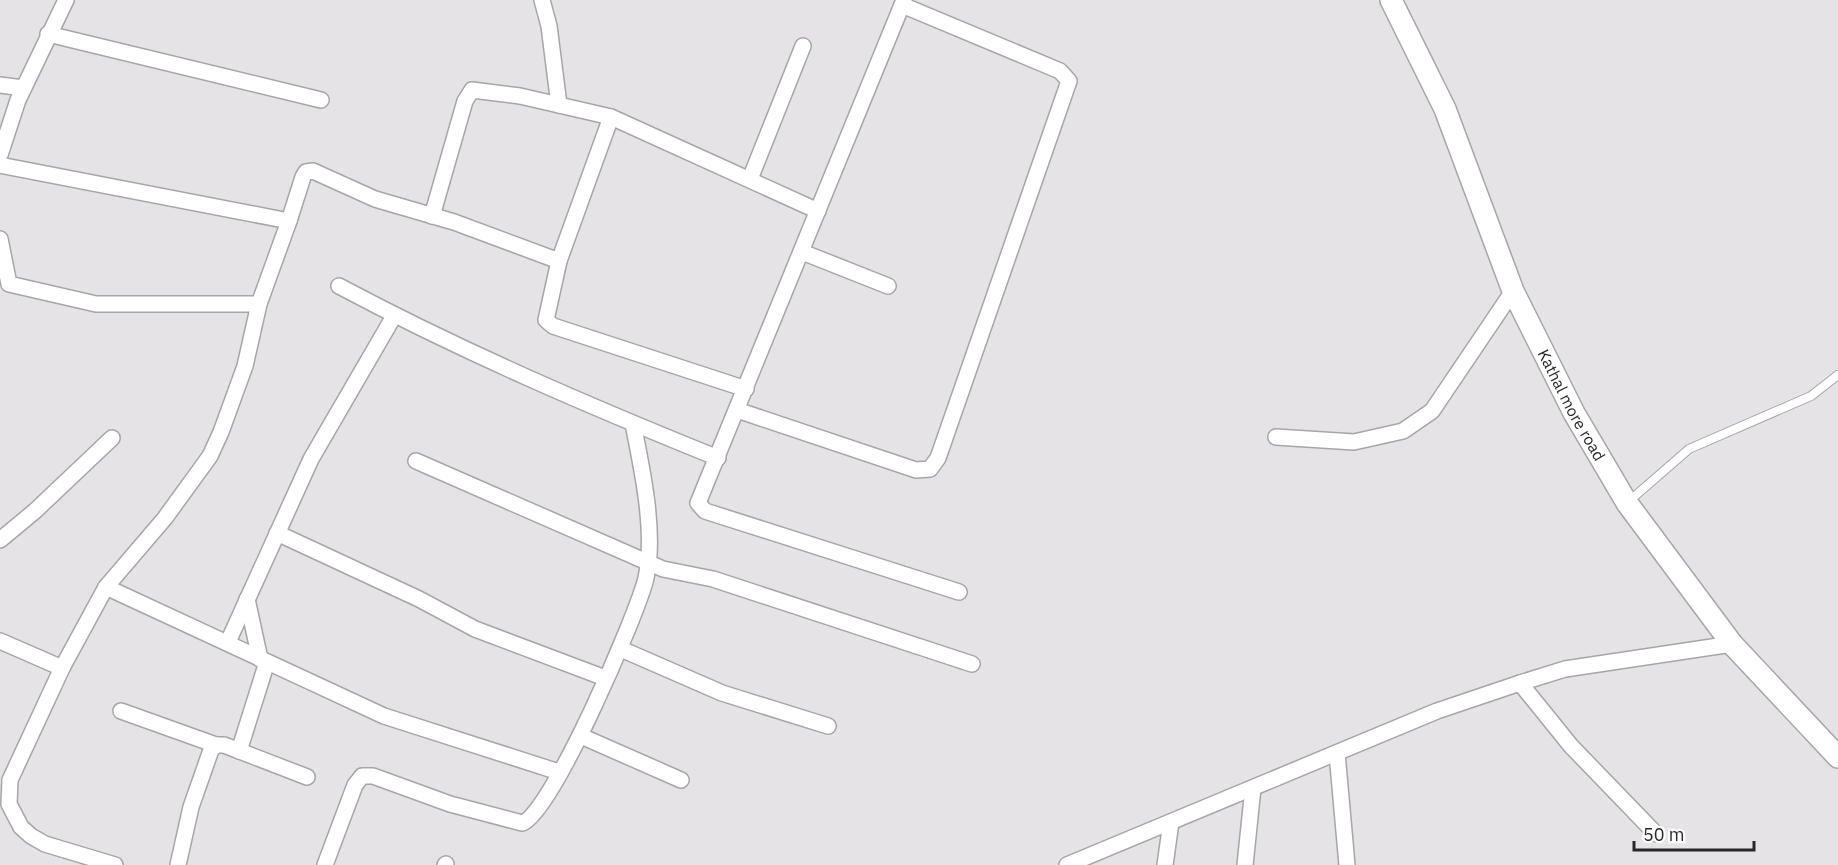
<svg xmlns="http://www.w3.org/2000/svg" width="1838" height="865" viewBox="0 0 1838 865" font-family="'IBM Plex Sans',sans-serif">
<rect width="100%" height="100%" fill="#e5e3e6"/>
<g fill="none" stroke-linecap="round" stroke-linejoin="round">
<g stroke="#a7a5a9" stroke-width="10">
<polyline id="lane" points="1628,502 1689,449 1811,396 1838,375"/>
</g>
<g stroke="#a7a5a9" stroke-width="18">
<g id="street">
<polyline points="542,0 549,26 559,105"/>
<polyline points="904,0 698,503 705,511 959,592"/>
<polyline points="48,34 321,100"/>
<polyline points="0,85 23,88"/>
<polyline points="0,155 18,100 66,0"/>
<polyline points="0,165 289,221 259,304 96,304 9,284 0,239"/>
<polyline points="750,179 803,46"/>
<polyline points="432,216 465,101 472,90 520,96 611,117"/>
<polyline points="289,221 303,177 306,172 313,171 375,199 454,222 559,261 611,117 818,211"/>
<polyline points="802,252 888,286"/>
<polyline points="559,261 546,320 553,326 746,389"/>
<path d="M339,286C461,351 589,406 718,458"/>
<polyline points="737,410 916,470 930,469 938,458 1069,81 1060,71 902,5"/>
<polyline points="1276,437 1354,442 1403,431 1432,411 1513,291"/>
<polyline points="416,461 663,569 713,579 972,664"/>
<polyline points="277,533 419,599 475,629 605,678"/>
<polyline points="0,540 35,511 112,438"/>
<polyline points="106,587 384,716 559,772"/>
<polyline points="247,599 260,659"/>
<polyline points="0,641 62,668"/>
<polyline points="228,642 311,459 394,316"/>
<polyline points="621,649 722,693 828,726"/>
<polyline points="1520,683 1571,746 1656,834"/>
<polyline points="121,711 216,745"/>
<polyline points="581,736 681,780"/>
<polyline points="239,751 267,662"/>
<polyline points="1337,753 1347,865"/>
<polyline points="115,865 45,844 31,836 21,827 9,804 10,780 62,668 106,587 165,518 210,456 221,432 245,366 259,304"/>
<polyline points="178,865 191,807 211,750 216,745 224,745 307,777"/>
<path d="M325,865L355,785L362,776H373L450,804L522,823C550,817 638,613 646,578C656,532 642,469 633,424"/>
<polyline points="445,865 446,864"/>
<polyline points="1067,865 1437,711 1520,683 1565,669 1732,644"/>
<polyline points="1165,865 1171,822"/>
<polyline points="1245,865 1253,788"/>
</g>
</g>
<g stroke="#a7a5a9" stroke-width="24">
<g id="secondary">
<path id="s1" d="M1391,0L1445,109L1513,291L1574,413L1627,503L1732,644L1838,757"/>
</g>
</g>
<use href="#lane" stroke="#fff" stroke-width="8"/>
<use href="#street" stroke="#fff" stroke-width="15"/>
<use href="#secondary" stroke="#fff" stroke-width="21"/>
</g>
<g text-anchor="middle" stroke-width="5" stroke-linejoin="round" paint-order="stroke">
<g font-size="16" fill="#282728" stroke="#fff">
<text dy="6" stroke="none"><textPath href="#s1" startOffset="444">Kathal more road</textPath></text>
</g>
</g>
<path d="M1634 841v9h120v-9" fill="none" stroke="#282728" stroke-width="3"/>
<text x="1643" y="841" font-size="18" fill="#282728" stroke="#ffffff" stroke-width="4.5" paint-order="stroke">50 m</text>
</svg>
